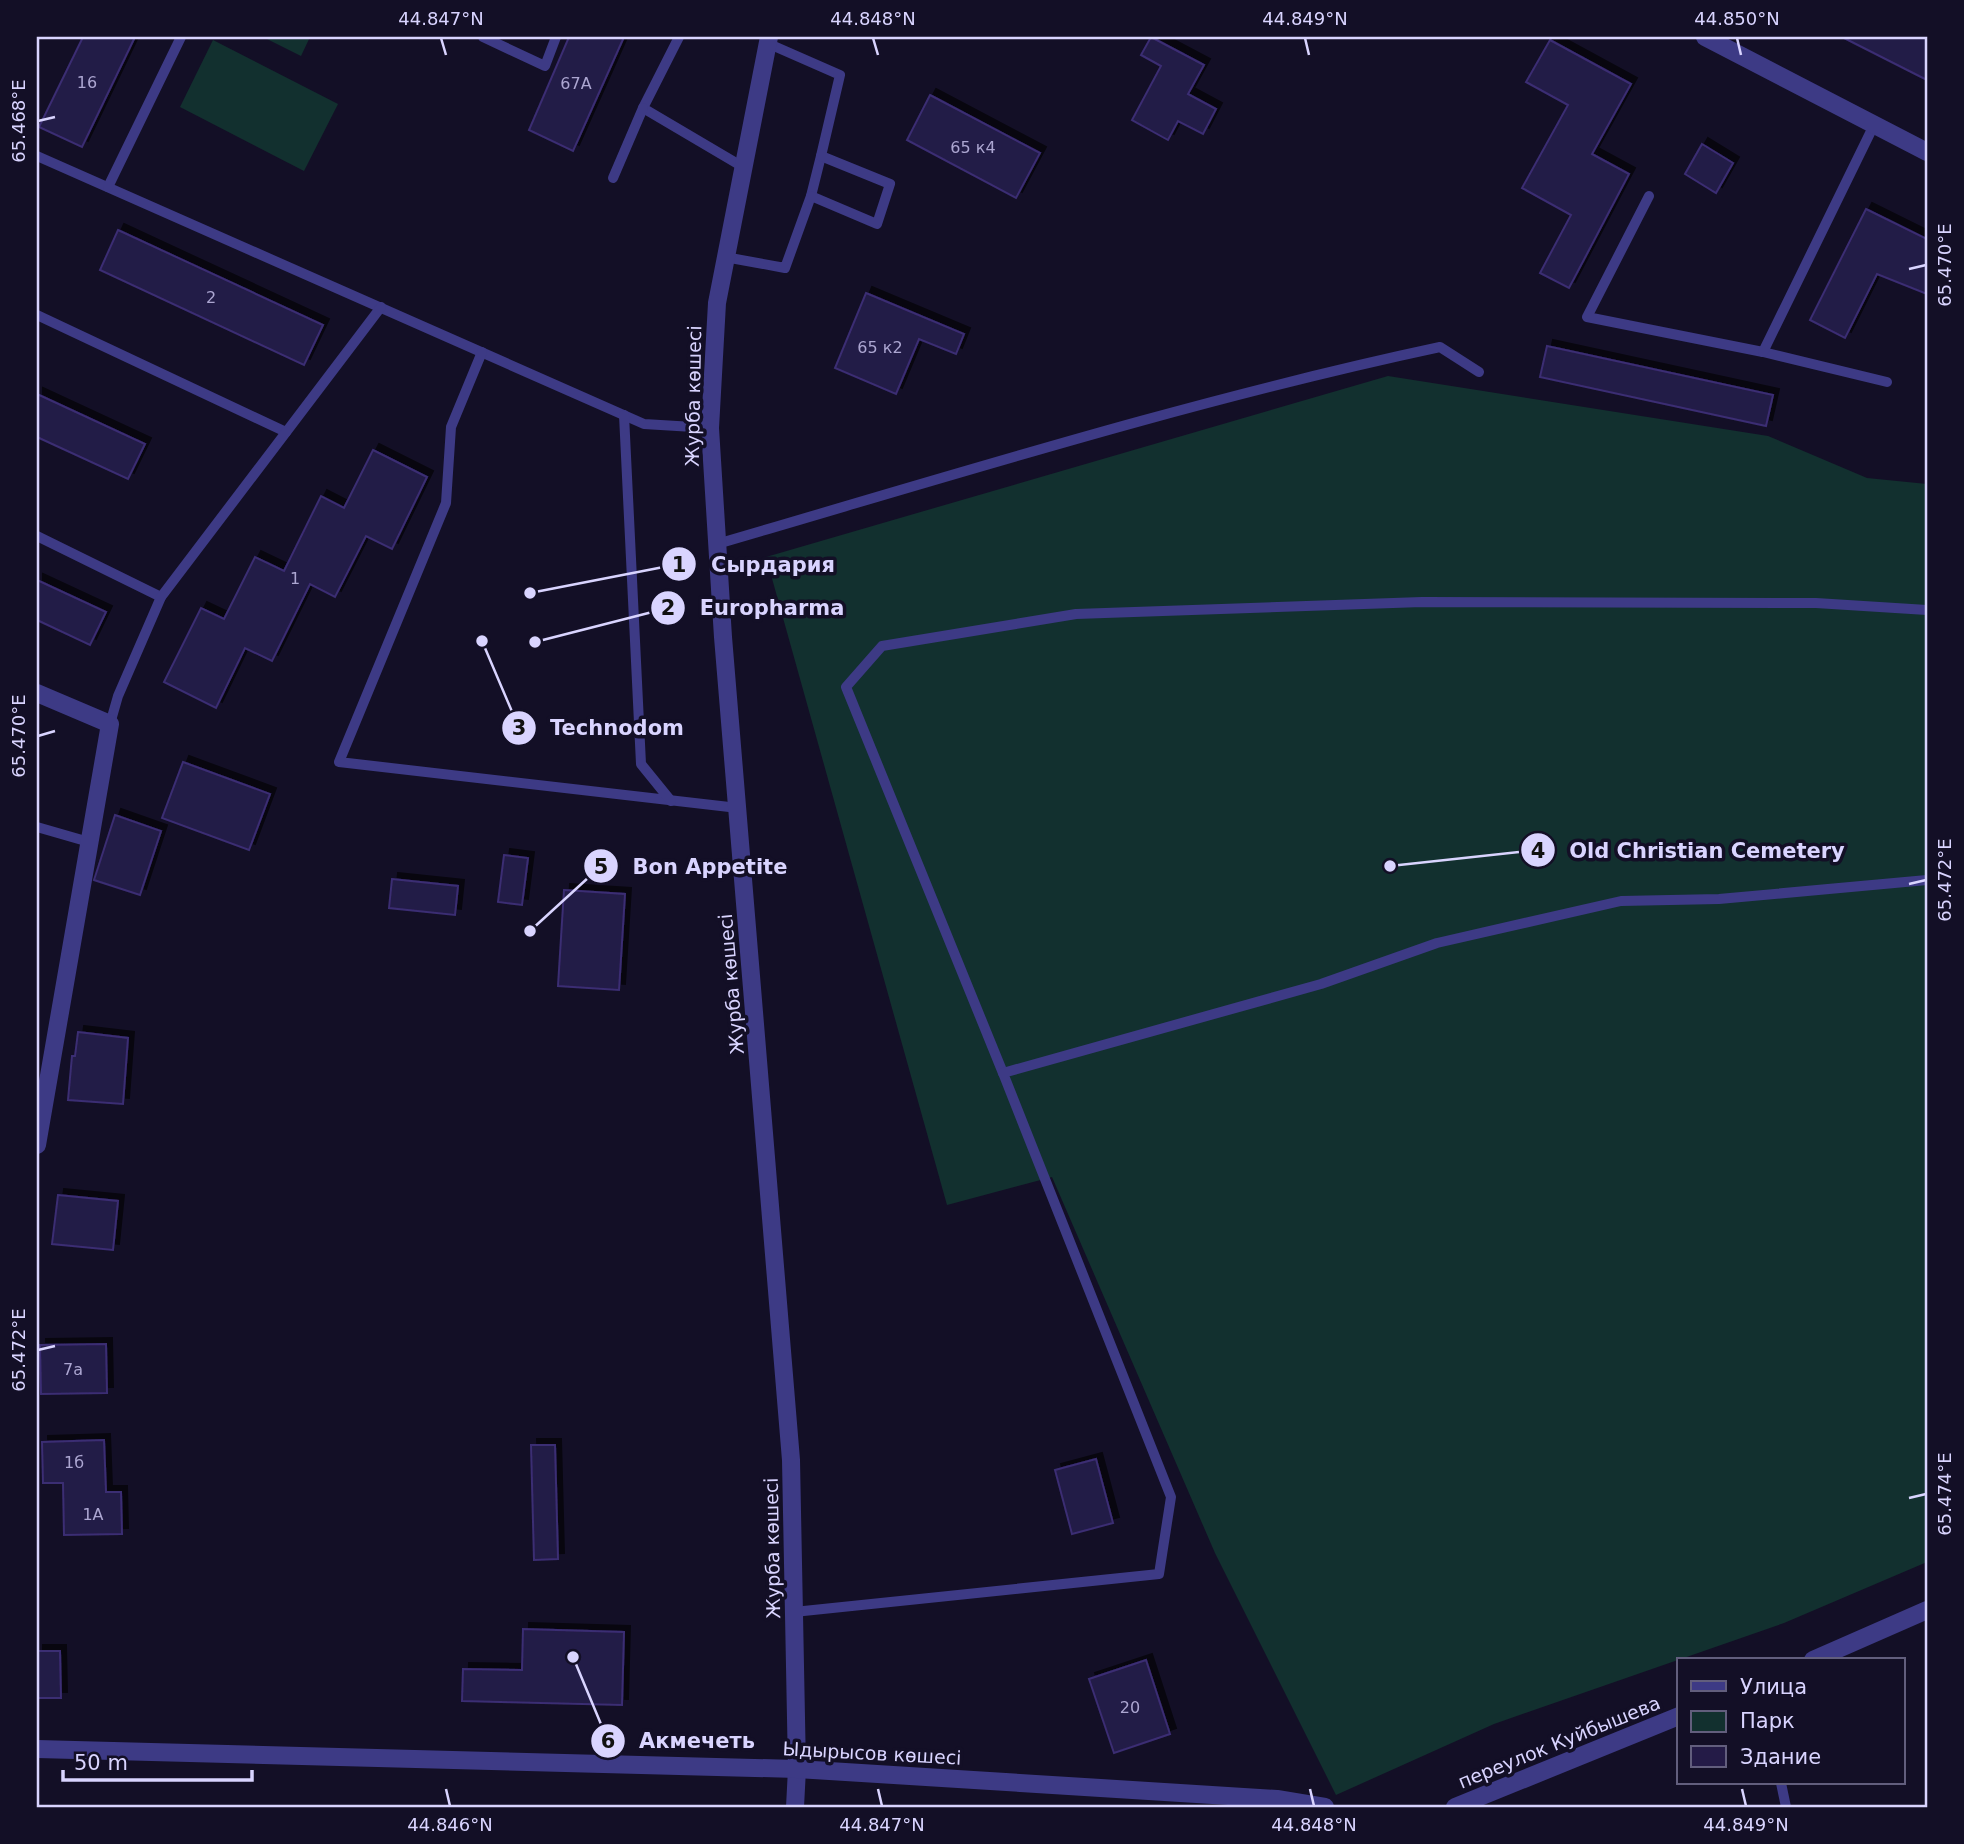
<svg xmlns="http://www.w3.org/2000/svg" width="1964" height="1844" viewBox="0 0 1964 1844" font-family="'DejaVu Sans',sans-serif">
<defs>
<filter id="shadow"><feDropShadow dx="6" dy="-6" stdDeviation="0" flood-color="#0009"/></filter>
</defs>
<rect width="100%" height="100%" fill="#130f26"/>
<g fill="#12302f">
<polygon points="263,37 310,37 301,56"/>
<polygon points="213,40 338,104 304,171 180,107"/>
<polygon points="1388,376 1768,436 1867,478 1927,484 1927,1562 1784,1623 1494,1724 1336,1795 1215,1553 1052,1177 947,1205 766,557"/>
</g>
<g fill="#241b47" stroke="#3b2d73" stroke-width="2" filter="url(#shadow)">
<polygon points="83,37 135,37 82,147 39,127"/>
<polygon points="569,37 624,37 573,151 529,130"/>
<polygon points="1151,37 1204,65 1188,94 1216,109 1203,134 1178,121 1168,140 1132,120 1161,66 1141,55"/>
<polygon points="1842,37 1927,37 1927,80"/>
<polygon points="1550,40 1631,84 1592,154 1629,174 1569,288 1540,273 1571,215 1522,188 1568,105 1526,82"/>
<polygon points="930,95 1040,153 1016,198 907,140"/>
<polygon points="1702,144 1733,163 1716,193 1685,174"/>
<polygon points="1866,209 1927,239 1927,294 1877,274 1845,338 1810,320"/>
<polygon points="118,230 323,325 304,365 100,270"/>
<polygon points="866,293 964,334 956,354 919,339 896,394 835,368"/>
<polygon points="1547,346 1773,395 1766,426 1540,377"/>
<polygon points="37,394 145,444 128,479 37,437"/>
<polygon points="373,450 427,477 392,549 366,536 335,597 310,584 272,661 245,648 216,708 164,682 201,608 224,619 255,557 284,571 321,496 344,508"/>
<polygon points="37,580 106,612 90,645 37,620"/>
<polygon points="183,762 270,794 249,850 162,818"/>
<polygon points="115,815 161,831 140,895 94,880"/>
<polygon points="504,855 528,858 522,905 498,902"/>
<polygon points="392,879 458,886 455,915 389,908"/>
<polygon points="564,890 625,894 619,990 558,986"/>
<polygon points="78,1032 128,1038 123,1104 68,1100 72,1056 75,1056"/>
<polygon points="58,1195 118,1201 113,1250 52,1244"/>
<polygon points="106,1344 107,1393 41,1394 40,1345"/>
<polygon points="104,1440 106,1492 121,1492 122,1534 64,1535 63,1483 43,1483 42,1442"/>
<polygon points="531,1445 555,1445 558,1559 534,1560"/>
<polygon points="1096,1459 1113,1523 1072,1534 1055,1470"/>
<polygon points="523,1629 624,1632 622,1705 462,1701 463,1669 522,1670"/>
<polygon points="37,1651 60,1651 61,1698 37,1698"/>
<polygon points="1146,1660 1170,1734 1114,1753 1089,1679"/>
</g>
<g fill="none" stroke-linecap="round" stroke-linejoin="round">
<g stroke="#3d3a85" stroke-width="10">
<polyline points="483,37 545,66 556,37"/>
<polyline points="679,37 643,108 743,167"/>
<polyline points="37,156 644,424 710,428"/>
<polyline points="613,178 643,108"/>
<polyline points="108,187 181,37"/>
<polyline points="811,196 821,156"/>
<polyline points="1649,196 1587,317 1763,352 1887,382"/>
<polyline points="725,257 785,268 811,196 877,224 890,184 821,156 840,75 767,43"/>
<polyline points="37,315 286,432"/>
<polyline points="482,352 451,427 446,503 339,762 738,808"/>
<polyline points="1763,352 1874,125"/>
<polyline points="624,415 641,764 671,801"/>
<polyline points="37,536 161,597"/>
<path d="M717,544C957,474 1196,399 1440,347L1479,372"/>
<polyline points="110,724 118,696 161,597 381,307"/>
<polyline points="37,827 89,842"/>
<polyline points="1003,1073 846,687 882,646 1076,614 1422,602 1816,603 1927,610"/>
<polyline points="794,1612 1159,1574 1171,1497 1003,1073 1321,984 1437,943 1621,901 1719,899 1927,880"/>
<polyline points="1781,1783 1786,1807"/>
</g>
<g stroke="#3d3a85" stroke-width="18">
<polyline points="1705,37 1927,152"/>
<polyline points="37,693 110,724 37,1145"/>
<polyline points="1813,1660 1927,1610"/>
<polyline points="1455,1807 1679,1716"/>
</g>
<g stroke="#3d3a85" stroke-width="18">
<polyline points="769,37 717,303 710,428 723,637 791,1460 797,1769 795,1807"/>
<polyline points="37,1749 797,1769 1277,1799 1325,1807"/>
</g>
</g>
<path fill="none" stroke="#d9d4ff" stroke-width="2.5" d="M441,38L446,55M873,38L878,55M1305,38L1309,55M1737,38L1741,55M38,121L55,117M1909,269L1926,265M38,736L55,731M1909,884L1926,880M38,1350L55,1346M1909,1498L1926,1494M446,1789L450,1806M878,1789L882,1806M1310,1789L1314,1806M1742,1789L1746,1806"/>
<g text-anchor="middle" stroke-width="7" stroke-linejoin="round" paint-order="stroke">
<g font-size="16" fill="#aca6d1">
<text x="87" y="88">16</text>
<text x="576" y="89">67А</text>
<text x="973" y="153">65 к4</text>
<text x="211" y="303">2</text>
<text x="880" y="353">65 к2</text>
<text x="295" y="584">1</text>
<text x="73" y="1375">7а</text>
<text x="74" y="1468">1б</text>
<text x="93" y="1520">1А</text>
<text x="1130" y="1713">20</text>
</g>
<g font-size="19" fill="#d9d4ff" stroke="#130f26">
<text transform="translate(693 396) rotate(-89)" y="7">Журба көшесі</text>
<text transform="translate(731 984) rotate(-95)" y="7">Журба көшесі</text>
<text transform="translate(772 1548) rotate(-91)" y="7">Журба көшесі</text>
<text transform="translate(1559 1742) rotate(-22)" y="7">переулок Куйбышева</text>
<text transform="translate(872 1753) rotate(3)" y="7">Ыдырысов көшесі</text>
</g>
</g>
<path fill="none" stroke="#d9d4ff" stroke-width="2.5" d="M530 593L679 564M535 642L668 608M482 641L519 728M1390 866L1538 850M530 931L601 866M573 1657L608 1741"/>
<g fill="#d9d4ff" stroke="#130f26" stroke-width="2.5">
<circle cx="530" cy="593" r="7"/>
<circle cx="535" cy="642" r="7"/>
<circle cx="482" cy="641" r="7"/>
<circle cx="1390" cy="866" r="7"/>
<circle cx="530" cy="931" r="7"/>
<circle cx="573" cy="1657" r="7"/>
<circle cx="679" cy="564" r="18"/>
<circle cx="668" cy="608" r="18"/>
<circle cx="519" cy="728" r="18"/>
<circle cx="1538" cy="850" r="18"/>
<circle cx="601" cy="866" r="18"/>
<circle cx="608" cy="1741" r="18"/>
</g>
<g font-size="21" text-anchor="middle" font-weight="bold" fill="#111">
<text x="679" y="572">1</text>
<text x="668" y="615">2</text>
<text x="519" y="735">3</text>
<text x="1538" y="858">4</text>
<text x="601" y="874">5</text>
<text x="608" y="1748">6</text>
</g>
<g font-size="21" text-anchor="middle" font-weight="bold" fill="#d9d4ff" stroke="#130f26" stroke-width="7" stroke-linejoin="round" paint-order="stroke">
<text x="773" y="572">Сырдария</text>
<text x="772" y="615">Europharma</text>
<text x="617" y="735">Technodom</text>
<text x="1707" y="858">Old Christian Cemetery</text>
<text x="710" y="874">Bon Appetite</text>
<text x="697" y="1748">Акмечеть</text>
</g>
<rect width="1964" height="1844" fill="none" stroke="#130f26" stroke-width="77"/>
<rect x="1677" y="1658" width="228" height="126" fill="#130f26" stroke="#625e7d" stroke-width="2"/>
<rect x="1691" y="1681" width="35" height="10" fill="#3d3a85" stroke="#625e7d" stroke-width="2"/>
<text x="1740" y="1694" font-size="21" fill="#d9d4ff">Улица</text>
<rect x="1691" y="1711" width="35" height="21" fill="#12302f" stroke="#625e7d" stroke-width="2"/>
<text x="1740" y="1728" font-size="21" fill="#d9d4ff">Парк</text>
<rect x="1691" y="1746" width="35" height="21" fill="#241b47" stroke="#625e7d" stroke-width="2"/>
<text x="1740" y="1764" font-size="21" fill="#d9d4ff">Здание</text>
<path d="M63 1770v10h189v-10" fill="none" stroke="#d9d4ff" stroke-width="3.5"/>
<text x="74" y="1770" font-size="21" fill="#d9d4ff" stroke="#130f26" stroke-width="5" paint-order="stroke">50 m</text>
<rect x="38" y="38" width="1888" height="1768" fill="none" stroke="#d9d4ff" stroke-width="2.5"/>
<g font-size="18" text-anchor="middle" fill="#d9d4ff">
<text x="441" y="25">44.847°N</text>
<text x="873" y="25">44.848°N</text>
<text x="1305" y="25">44.849°N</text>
<text x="1737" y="25">44.850°N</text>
<text transform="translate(19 121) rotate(-90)" y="6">65.468°E</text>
<text transform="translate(1945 265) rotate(-90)" y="6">65.470°E</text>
<text transform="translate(19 736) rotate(-90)" y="6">65.470°E</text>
<text transform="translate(1945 880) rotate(-90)" y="6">65.472°E</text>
<text transform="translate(19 1350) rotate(-90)" y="6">65.472°E</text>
<text transform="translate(1945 1494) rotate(-90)" y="6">65.474°E</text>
<text x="450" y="1831">44.846°N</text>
<text x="882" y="1831">44.847°N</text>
<text x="1314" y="1831">44.848°N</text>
<text x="1746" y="1831">44.849°N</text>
</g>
</svg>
